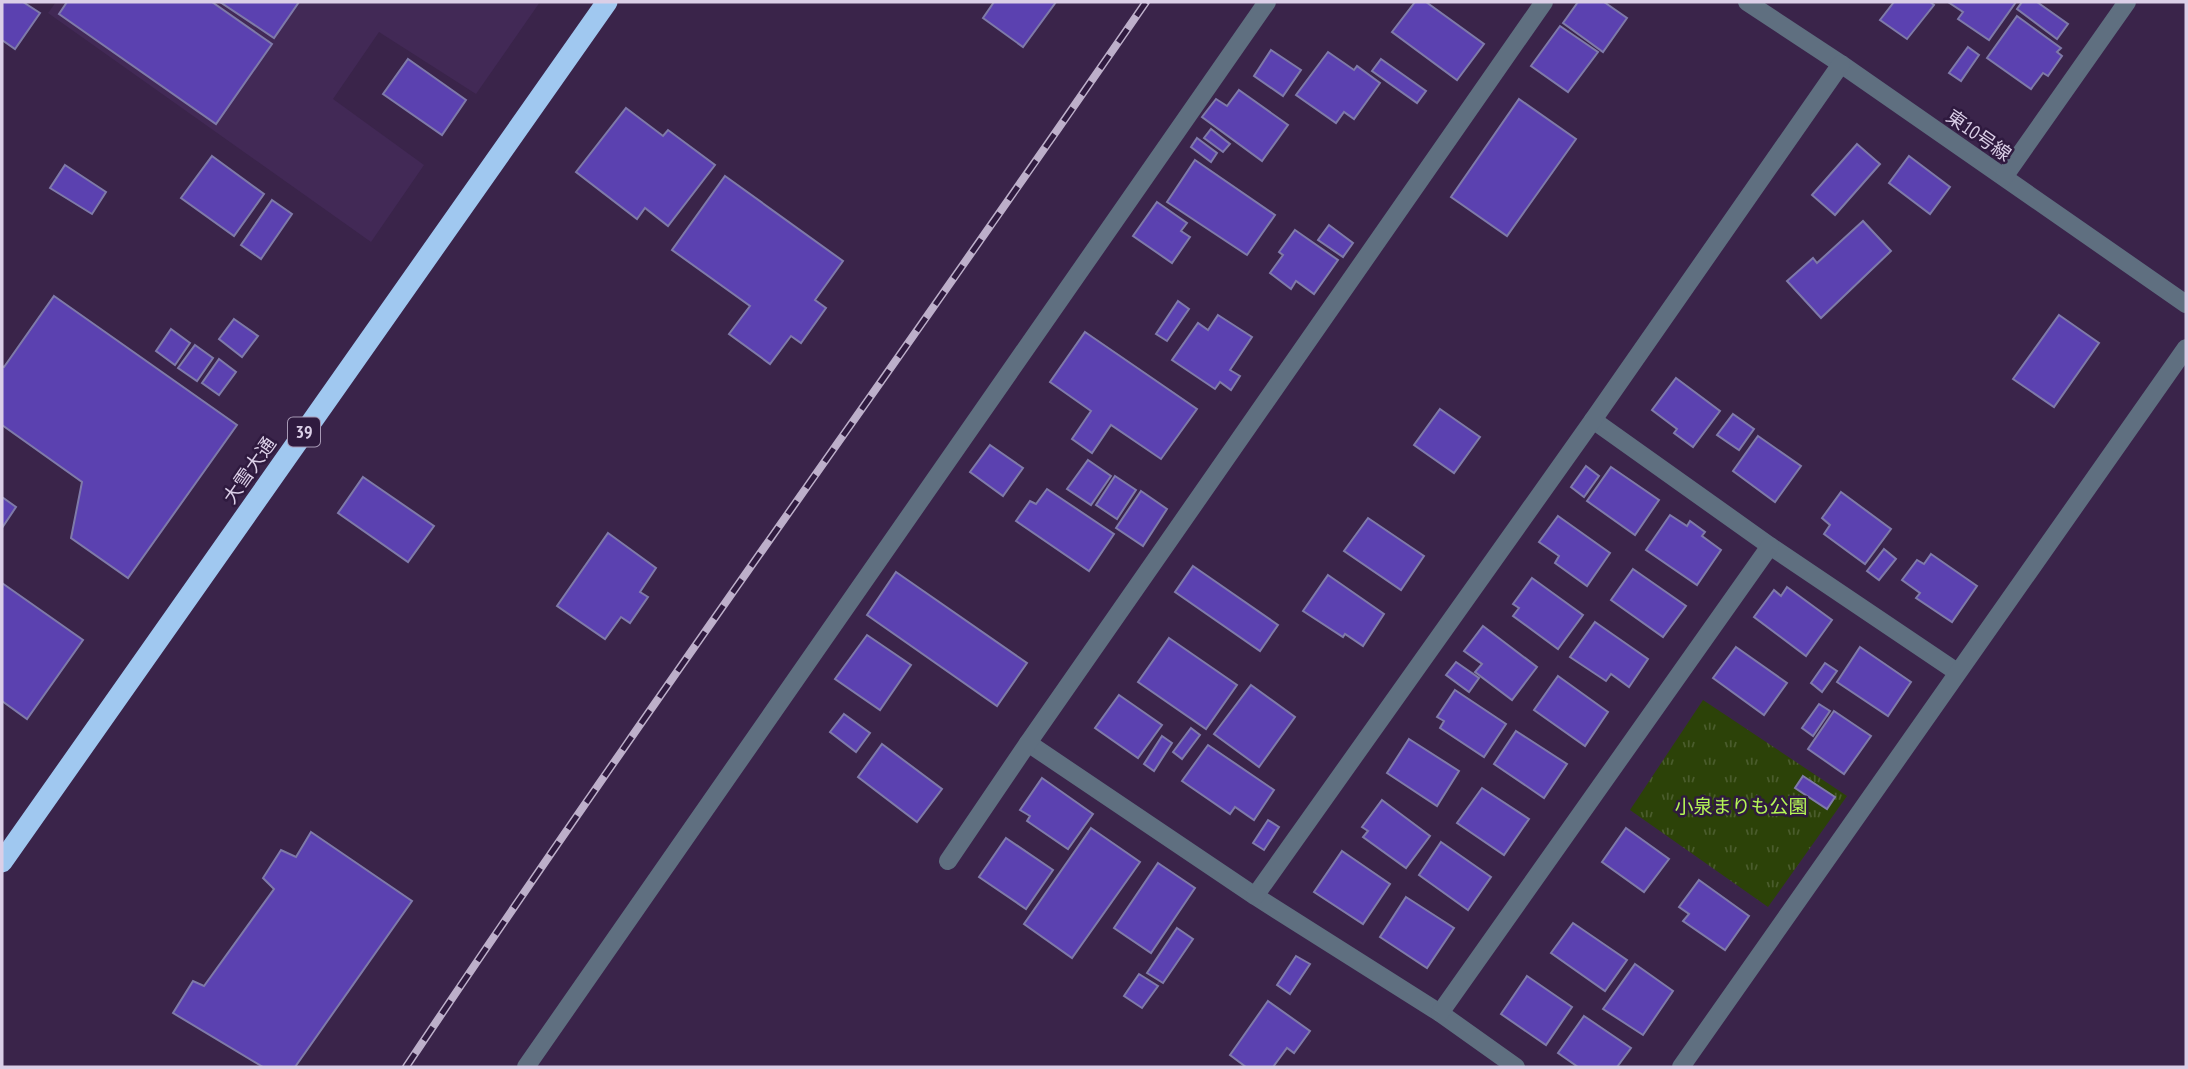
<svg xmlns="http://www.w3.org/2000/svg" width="2188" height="1069" viewBox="0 0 2188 1069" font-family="'PT Sans Narrow','Noto Sans JP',sans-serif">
<defs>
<pattern id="grass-tufts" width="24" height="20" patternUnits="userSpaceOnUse" patternTransform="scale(1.75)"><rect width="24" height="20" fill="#2c4208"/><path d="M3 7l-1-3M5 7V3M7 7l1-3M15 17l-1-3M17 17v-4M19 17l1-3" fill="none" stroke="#4a5c2c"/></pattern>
</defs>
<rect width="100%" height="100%" fill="#3a244a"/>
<polygon fill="#422956" points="56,2 540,2 476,94 379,32 333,99 424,165 371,242 48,13"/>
<polygon fill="url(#grass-tufts)" points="1703,700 1847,796 1768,907 1630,810"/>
<g fill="#5b41b0" stroke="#7f7aa9" stroke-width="2">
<polygon points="2,2 23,2 40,13 15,49 2,40"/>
<polygon points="67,2 212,2 272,44 216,124 59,14"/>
<polygon points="220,2 299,2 274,38"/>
<polygon points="994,2 1056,2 1023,47 983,18"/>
<polygon points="1415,2 1426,2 1484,44 1457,80 1392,32"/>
<polygon points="1578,2 1604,2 1627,18 1603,52 1563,23"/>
<polygon points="1894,2 1930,2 1934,5 1907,39 1880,20"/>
<polygon points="1948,2 2016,2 1989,40 1958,19 1963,12"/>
<polygon points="2022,2 2037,2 2068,24 2057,39 2017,9"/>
<polygon points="2017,16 2061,48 2057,52 2062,56 2048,76 2043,73 2031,89 1987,58"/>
<polygon points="1560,26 1598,52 1568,92 1531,66"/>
<polygon points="1968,47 1979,55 1961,81 1949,73"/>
<polygon points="1271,50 1301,70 1283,96 1254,76"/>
<polygon points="1328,52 1354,70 1357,66 1380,83 1354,119 1344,112 1336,123 1296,95"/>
<polygon points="408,59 466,100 442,135 383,94"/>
<polygon points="1381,59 1426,91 1417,103 1372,71"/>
<polygon points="1239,90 1288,125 1262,161 1202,117 1216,99 1227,106"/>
<polygon points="1519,99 1576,139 1507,236 1451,197"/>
<polygon points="626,108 663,136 668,130 715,165 668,226 645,208 637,219 576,172"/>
<polygon points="1211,129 1230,144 1223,152 1204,138"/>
<polygon points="1197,138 1217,153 1211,162 1191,147"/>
<polygon points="1857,144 1880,164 1835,215 1812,195"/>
<polygon points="212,156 264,194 234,236 181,198"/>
<polygon points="1909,156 1950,187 1930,214 1889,183"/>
<polygon points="1195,160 1275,215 1247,255 1167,202"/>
<polygon points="65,165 106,192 92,214 50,188"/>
<polygon points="725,176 843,261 815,300 826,308 801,343 791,336 770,364 729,334 750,306 672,250"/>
<polygon points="272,200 292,214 261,259 241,245"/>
<polygon points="1157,202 1187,223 1181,231 1190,237 1172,263 1133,236"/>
<polygon points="1863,221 1891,251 1821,318 1787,281 1813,258 1817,263"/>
<polygon points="1329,225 1353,243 1343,257 1318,240"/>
<polygon points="1295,230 1338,260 1314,294 1296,281 1291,289 1270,273 1283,255 1279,252"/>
<polygon points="54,296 237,425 128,578 71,538 82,482 2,425 2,366 4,367"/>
<polygon points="1178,301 1189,309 1167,341 1156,334"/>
<polygon points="1218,315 1252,337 1230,370 1240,376 1231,390 1220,382 1215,389 1172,360 1198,323 1208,330"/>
<polygon points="2059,315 2099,343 2054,407 2013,379"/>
<polygon points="234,319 258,336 242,357 219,339"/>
<polygon points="171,329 190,343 175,365 156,351"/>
<polygon points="1085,332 1197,409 1161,459 1111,425 1092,453 1072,439 1091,411 1050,382"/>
<polygon points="195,345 213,358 197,381 178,368"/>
<polygon points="219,359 236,372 219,395 202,383"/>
<polygon points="1676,378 1720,411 1693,447 1674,433 1677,429 1652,410"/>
<polygon points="1440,409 1480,437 1454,473 1414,445"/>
<polygon points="1733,414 1754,429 1739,450 1717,435"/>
<polygon points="1758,436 1801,466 1775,502 1733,471"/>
<polygon points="990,445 1023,468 1003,496 970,472"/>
<polygon points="1088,460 1111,476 1091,505 1067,489"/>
<polygon points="1586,466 1599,476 1584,497 1571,487"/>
<polygon points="1611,467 1659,500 1635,535 1587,501"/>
<polygon points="1115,476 1136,490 1117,519 1096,505"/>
<polygon points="363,477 434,526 408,562 338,513"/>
<polygon points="1047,489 1114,534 1089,571 1016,521 1030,501 1036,504"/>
<polygon points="1141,491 1167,509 1143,546 1116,528"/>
<polygon points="1841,492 1891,529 1865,564 1824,534 1830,525 1822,518"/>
<polygon points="2,497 16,507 2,528"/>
<polygon points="1670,515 1687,526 1690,521 1705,532 1702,536 1721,550 1697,585 1646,550"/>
<polygon points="1558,516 1610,553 1587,586 1555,563 1559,556 1539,542"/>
<polygon points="1368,518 1424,556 1401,590 1344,551"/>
<polygon points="608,533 656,568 640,592 648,597 630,623 621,617 605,639 557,606"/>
<polygon points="1884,549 1896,559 1879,580 1867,571"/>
<polygon points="1931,554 1977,586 1952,622 1916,598 1920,593 1902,580 1917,560 1924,564"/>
<polygon points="1193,566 1278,625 1260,651 1175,592"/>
<polygon points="1633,569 1686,606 1663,637 1611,600"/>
<polygon points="896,572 1027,663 997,706 867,615"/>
<polygon points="1328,575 1384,614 1363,646 1345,634 1343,637 1303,611"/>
<polygon points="1532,578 1583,615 1558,649 1513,616 1519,608 1513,604"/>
<polygon points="2,583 83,640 27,719 2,701"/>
<polygon points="1787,587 1832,620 1806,656 1754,617 1774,590 1781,596"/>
<polygon points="1595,622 1648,659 1629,687 1611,674 1606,681 1570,657"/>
<polygon points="1483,626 1537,667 1512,700 1475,672 1482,664 1464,651"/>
<polygon points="867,635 911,665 880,710 835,679"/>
<polygon points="1169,638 1237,685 1206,729 1138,682"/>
<polygon points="1736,647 1787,683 1764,715 1713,678"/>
<polygon points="1860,647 1911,682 1888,716 1837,682"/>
<polygon points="1456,662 1479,678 1469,692 1446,675"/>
<polygon points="1825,663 1837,671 1822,692 1811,683"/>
<polygon points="1558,676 1608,712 1585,746 1534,710"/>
<polygon points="1251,685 1295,717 1259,767 1214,734"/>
<polygon points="1455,690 1506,724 1484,757 1440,728 1444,721 1437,717"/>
<polygon points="1119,695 1162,725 1138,758 1095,728"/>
<polygon points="1819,704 1830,711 1813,736 1802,728"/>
<polygon points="1834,711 1871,736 1844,774 1808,749"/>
<polygon points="844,714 870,733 856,752 830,732"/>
<polygon points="1191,728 1200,735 1182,759 1173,752"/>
<polygon points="1516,731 1567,764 1544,798 1494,764"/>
<polygon points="1162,736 1172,743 1154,771 1144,764"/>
<polygon points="1409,739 1459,771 1437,806 1387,773"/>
<polygon points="882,744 942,789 917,822 858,777"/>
<polygon points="1208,745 1274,790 1254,820 1235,807 1230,814 1182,781"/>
<polygon points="1803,776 1835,797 1827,809 1795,788"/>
<polygon points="1042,778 1093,814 1068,849 1027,821 1030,816 1020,810"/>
<polygon points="1482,788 1529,819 1504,855 1457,823"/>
<polygon points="1382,800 1430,836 1406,868 1363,837 1368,831 1362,827"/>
<polygon points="1268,820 1279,827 1264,850 1253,843"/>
<polygon points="1091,828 1140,862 1072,958 1024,924"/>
<polygon points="1626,828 1669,859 1644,892 1602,862"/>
<polygon points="311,832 412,901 295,1067 263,1067 173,1013 193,981 204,986 274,889 263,878 281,850 296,857"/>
<polygon points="1006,838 1053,870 1026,909 979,877"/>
<polygon points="1441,842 1491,877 1468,910 1419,875"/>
<polygon points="1342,851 1390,884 1363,924 1314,892"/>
<polygon points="1158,863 1195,888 1151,953 1114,928"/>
<polygon points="1699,880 1749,916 1725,950 1683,921 1689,914 1679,907"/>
<polygon points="1406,897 1454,928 1427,968 1380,937"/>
<polygon points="1573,923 1627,960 1605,991 1551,953"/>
<polygon points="1177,928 1193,939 1163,983 1147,973"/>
<polygon points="1296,956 1310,964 1290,994 1277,985"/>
<polygon points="1635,964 1673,991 1643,1035 1603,1009"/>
<polygon points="1139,974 1158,986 1142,1008 1124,996"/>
<polygon points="1527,976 1572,1007 1546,1045 1501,1014"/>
<polygon points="1268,1001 1310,1031 1294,1053 1287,1048 1273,1067 1246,1067 1230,1055"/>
<polygon points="1584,1016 1631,1048 1617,1067 1578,1067 1558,1053"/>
</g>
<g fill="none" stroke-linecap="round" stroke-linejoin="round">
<g stroke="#5f6f80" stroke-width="18">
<polyline points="1747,2 1841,64 2186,304"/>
<polyline points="2004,177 2127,2"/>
<polyline points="1593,420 1770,546 1957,672"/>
<polyline points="1028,743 1255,896 1440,1013 1516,1067"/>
<polyline points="948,861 1028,743 1544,2"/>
<polyline points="1255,896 1593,420 1841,64"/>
<polyline points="1440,1013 1770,546"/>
<polyline points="526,1067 1267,2"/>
<polyline points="1681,1067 2186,348"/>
</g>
<polyline stroke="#a0c8f0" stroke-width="21" points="2,862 607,2"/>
<g stroke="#bdafca" stroke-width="8">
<path id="rail" d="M406,1067C646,708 901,358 1146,2"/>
</g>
<use href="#rail" stroke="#2f1a3f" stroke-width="5" stroke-dasharray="16" stroke-linecap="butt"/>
</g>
<g text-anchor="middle" stroke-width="5" stroke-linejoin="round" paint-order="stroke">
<rect fill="#2f1a3f" stroke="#a799b5" stroke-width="2" x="288" y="417.5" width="32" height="29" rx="5"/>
<g font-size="18" font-weight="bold" fill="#dbcfe7">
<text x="304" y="438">39</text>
</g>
<g font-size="19" fill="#dbcfe7" stroke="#2f1a3f">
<text transform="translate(1979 135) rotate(35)" y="7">東10号線</text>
<text transform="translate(249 470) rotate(-55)" y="7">大雪大通</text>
</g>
<g font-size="19" fill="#b5f656" stroke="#2f1a3f">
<text x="1741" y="813">小泉まりも公園</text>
</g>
</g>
<rect width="2188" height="1069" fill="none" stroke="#dbcfe7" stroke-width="7"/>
</svg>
